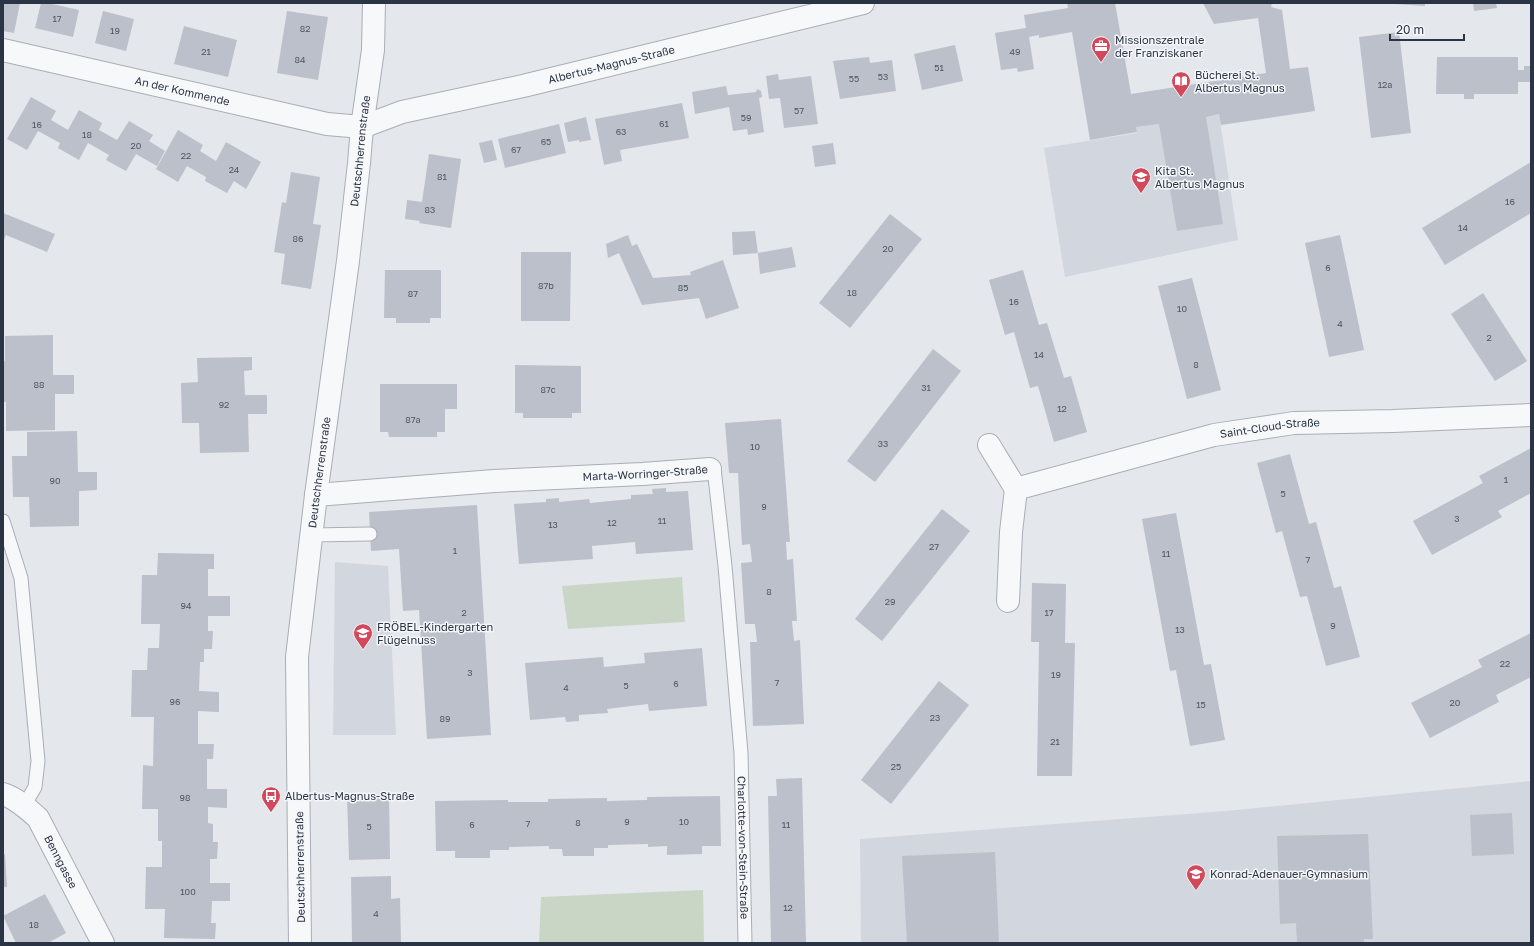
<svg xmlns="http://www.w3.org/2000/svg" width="1534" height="946" viewBox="0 0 1534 946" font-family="'Golos Text',sans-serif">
<rect width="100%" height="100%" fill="#e4e7ec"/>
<g fill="#d2d6de">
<polygon points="1219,114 1238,240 1065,277 1044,148 1137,133 1136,127 1159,124"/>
<polygon points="335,562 388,566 396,735 333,735"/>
<polygon points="1531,781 1531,943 861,943 860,839 1226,811"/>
</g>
<g fill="#c9d6c5">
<polygon points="682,577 685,622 568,629 562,586"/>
<polygon points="703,890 704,943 539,943 541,897"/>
</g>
<g fill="#bbc0ca">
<polygon points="3,3 20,3 14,33 3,31"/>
<polygon points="41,3 48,3 79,10 73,37 35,28"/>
<polygon points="1067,3 1115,3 1131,94 1266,73 1258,18 1214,24 1203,3 1272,3 1271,7 1282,10 1290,69 1308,67 1315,111 1221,125 1219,114 1206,117 1223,224 1177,231 1159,124 1136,127 1137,132 1090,140 1072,32 1039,38 1039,35 1029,37 1034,69 1018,72 1017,68 1001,70 995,33 1026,28 1024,15 1068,8"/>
<polygon points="1395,3 1425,3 1425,6 1395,4"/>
<polygon points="1473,3 1496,3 1497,8 1474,11"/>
<polygon points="103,11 134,19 126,51 95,43"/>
<polygon points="287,11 328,17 318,80 277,73"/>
<polygon points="184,26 237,40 228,77 174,64"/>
<polygon points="1399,32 1411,133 1371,138 1359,37"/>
<polygon points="955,45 963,81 922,90 914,54"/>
<polygon points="869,57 870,63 892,60 896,91 840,99 833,61"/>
<polygon points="1437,57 1518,57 1518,70 1524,70 1524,66 1531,66 1531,82 1518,82 1518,94 1474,94 1474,99 1464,99 1464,94 1436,94"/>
<polygon points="778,74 779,80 811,76 818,124 784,128 780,98 769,99 766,76"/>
<polygon points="726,86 728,95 756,92 757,89 761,91 762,97 759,98 764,132 748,135 747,129 733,131 729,107 695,114 692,92"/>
<polygon points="31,97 56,111 51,120 68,130 79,110 102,123 99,130 117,140 129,121 153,135 149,141 165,151 157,166 136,154 126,171 106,160 109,155 88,143 79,160 58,148 60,143 38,131 27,150 7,139"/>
<polygon points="682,103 689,138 620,150 622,161 604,165 595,119"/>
<polygon points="586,117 591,140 579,142 579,140 568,142 564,123"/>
<polygon points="559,124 566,153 505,168 498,139"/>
<polygon points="178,130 203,145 200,151 216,161 226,142 261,162 246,189 234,181 227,193 205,181 206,177 187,166 178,182 156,169"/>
<polygon points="492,140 497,160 484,163 479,143"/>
<polygon points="833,143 836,164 815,167 812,146"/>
<polygon points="429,154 461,159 451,228 419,223 420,221 405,219 407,200 422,202"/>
<polygon points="1531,162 1531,213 1445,265 1422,228"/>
<polygon points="291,172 320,177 313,224 321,225 311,289 281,284 285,254 274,252 282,202 286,203"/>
<polygon points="3,213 55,234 47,252 6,235 3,242"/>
<polygon points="890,214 922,239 850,328 819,303"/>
<polygon points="755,231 758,253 733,255 732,232"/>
<polygon points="628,235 632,246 637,244 653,278 691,275 690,272 723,260 739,308 706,319 699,298 642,305 619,253 608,258 606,244"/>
<polygon points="1340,235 1364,350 1329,357 1305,243"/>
<polygon points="792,247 796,267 760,274 758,253"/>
<polygon points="521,252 571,252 570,321 521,321"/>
<polygon points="385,270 441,270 441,318 430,318 430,323 396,323 396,318 384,318"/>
<polygon points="1023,270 1039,325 1047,323 1064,378 1071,376 1087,432 1054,442 1038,386 1030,388 1014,332 1005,335 989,280"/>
<polygon points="1192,278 1221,390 1187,399 1158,286"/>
<polygon points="1483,293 1527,361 1495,381 1451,314"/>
<polygon points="53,335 53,375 74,375 74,394 55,394 55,430 6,431 6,402 3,402 3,361 5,361 5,336"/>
<polygon points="933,349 961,371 875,482 847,461"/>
<polygon points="252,357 252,370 244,371 245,395 267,395 267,414 248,414 249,452 200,453 199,423 182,423 181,383 198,382 197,358"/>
<polygon points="515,365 581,366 581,413 572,413 572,418 523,418 523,413 515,413"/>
<polygon points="380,384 457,384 457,409 445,409 445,432 437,432 437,437 389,437 388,432 380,432"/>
<polygon points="781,419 790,542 786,542 787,560 793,559 797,621 792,621 794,641 800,640 804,724 753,726 750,642 757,642 755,624 745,624 741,563 752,562 750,544 742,545 738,473 729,473 725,423"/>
<polygon points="77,431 78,472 97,472 97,490 79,491 79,526 30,527 29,497 13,497 12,456 27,456 27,432"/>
<polygon points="1531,448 1531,493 1498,511 1502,517 1432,555 1413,521 1483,483 1479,476"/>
<polygon points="1290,454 1309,524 1316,522 1334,588 1341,586 1360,657 1326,666 1307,596 1300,597 1282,531 1276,533 1257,463"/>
<polygon points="666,488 666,492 688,491 693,550 636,554 635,542 592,546 593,559 519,564 514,504 546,502 546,499 559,498 559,502 589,499 590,503 631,499 631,495 653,494 652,489"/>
<polygon points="477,505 491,735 427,739 419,610 403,611 399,549 371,551 369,512"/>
<polygon points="942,509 970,531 882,641 855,619"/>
<polygon points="1176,513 1204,665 1211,664 1225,740 1190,746 1176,670 1170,671 1142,519"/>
<polygon points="158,553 214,554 214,569 208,569 208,596 230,596 230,616 208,616 208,631 213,631 212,649 204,649 204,662 200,662 199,691 219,692 219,712 198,711 198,744 214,744 213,759 207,759 207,789 227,789 227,808 208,807 208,823 213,824 213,842 218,842 217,859 210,859 210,883 230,883 230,901 212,901 211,923 216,923 215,939 164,938 165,909 145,909 146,867 162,867 162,841 158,841 158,809 142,809 143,765 153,766 154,717 131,717 132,670 147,670 148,648 159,648 160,624 141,624 142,575 157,575"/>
<polygon points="1032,583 1066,584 1065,643 1075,643 1072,776 1037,776 1039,642 1031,642"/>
<polygon points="1531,633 1531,677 1496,695 1499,702 1430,738 1411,703 1482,667 1478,660"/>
<polygon points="702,648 707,706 649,711 648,704 607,709 608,713 579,715 579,721 566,722 565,717 530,720 525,663 603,657 604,667 645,663 644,653"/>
<polygon points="939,681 969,705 891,804 861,780"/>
<polygon points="802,778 806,943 771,943 768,796 777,796 776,779"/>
<polygon points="389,794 390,859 349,860 347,795"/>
<polygon points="720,796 721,846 702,846 702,854 667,855 667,846 648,847 648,844 608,845 608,848 594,848 594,856 563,856 562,849 549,849 549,846 509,847 509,850 490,850 490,858 455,858 455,851 436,851 435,801 508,800 508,802 548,802 548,799 607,798 607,801 647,800 647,797"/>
<polygon points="1512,813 1514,854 1472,856 1470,815"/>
<polygon points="1368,834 1373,939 1364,939 1364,943 1297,943 1296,923 1280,924 1277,836"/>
<polygon points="995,852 999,943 907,943 902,856"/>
<polygon points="3,854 5,854 7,887 3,887"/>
<polygon points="391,876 391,899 400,898 401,943 352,943 351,877"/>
<polygon points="45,894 66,933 48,943 16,943 3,916"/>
</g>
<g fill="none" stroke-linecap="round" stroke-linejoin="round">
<g stroke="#a9aeb7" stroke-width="15">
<g id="service">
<path id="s1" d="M710,469L714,468L725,566L741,753L745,943"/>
<polyline points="3,521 21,578 38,761 35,787 24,806"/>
<polyline points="311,535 370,534"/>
</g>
</g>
<g stroke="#a9aeb7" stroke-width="24">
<g id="minor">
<path id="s2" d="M3,50L327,124L362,127L402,112L523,86L863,3"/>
<polyline points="989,445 1016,489"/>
<path id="s3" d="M316,495L494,481L642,474L710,469"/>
<path id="s4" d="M1008,601L1011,532L1016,489L1214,435L1294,423L1393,421L1531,415"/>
<path id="s5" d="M3,794C16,798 28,809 38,818L103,943"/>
</g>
</g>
<g stroke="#a9aeb7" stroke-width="24">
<g id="tertiary">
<path id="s6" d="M300,943L297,657L316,495L348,261L359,163L362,127L373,50L374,3"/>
</g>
</g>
<use href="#service" stroke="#f7f8fa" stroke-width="13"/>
<use href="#minor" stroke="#f7f8fa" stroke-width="22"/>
<use href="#tertiary" stroke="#f7f8fa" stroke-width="22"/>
</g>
<defs>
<g id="office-pin" transform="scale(1)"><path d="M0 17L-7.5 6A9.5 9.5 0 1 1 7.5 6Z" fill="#d1495b" stroke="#f4f6f9"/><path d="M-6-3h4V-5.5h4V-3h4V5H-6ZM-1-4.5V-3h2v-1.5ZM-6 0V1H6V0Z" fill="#fff"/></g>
<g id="library-pin" transform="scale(1)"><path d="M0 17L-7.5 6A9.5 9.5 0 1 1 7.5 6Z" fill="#d1495b" stroke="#f4f6f9"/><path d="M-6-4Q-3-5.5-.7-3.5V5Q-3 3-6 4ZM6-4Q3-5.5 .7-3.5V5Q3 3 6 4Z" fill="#fff"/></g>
<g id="school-pin" transform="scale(1)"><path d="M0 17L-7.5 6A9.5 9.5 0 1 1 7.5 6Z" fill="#d1495b" stroke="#f4f6f9"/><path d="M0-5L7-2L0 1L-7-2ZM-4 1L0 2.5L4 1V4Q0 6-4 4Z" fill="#fff"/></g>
<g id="bus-pin" transform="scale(1)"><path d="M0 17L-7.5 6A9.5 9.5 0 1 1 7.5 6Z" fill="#d1495b" stroke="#f4f6f9"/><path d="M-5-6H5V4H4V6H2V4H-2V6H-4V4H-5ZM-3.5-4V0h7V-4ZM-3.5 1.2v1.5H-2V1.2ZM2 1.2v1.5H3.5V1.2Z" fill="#fff"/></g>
</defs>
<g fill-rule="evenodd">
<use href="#office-pin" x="1101" y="46"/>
<use href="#library-pin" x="1181" y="81"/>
<use href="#school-pin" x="1141" y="177"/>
<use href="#school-pin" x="363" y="633"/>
<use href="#bus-pin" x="271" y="796"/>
<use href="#school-pin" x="1196" y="874"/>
</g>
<g text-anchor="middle" stroke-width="3" stroke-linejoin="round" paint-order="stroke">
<g font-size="9" fill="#4f5766">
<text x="57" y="22">17</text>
<text x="305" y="32">82</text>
<text x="115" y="34">19</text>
<text x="206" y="55">21</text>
<text x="1015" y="55">49</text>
<text x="300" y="63">84</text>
<text x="939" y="71">51</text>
<text x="883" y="80">53</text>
<text x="854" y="82">55</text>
<text x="1385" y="88">12a</text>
<text x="799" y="114">57</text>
<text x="746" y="121">59</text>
<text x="664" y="127">61</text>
<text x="37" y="128">16</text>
<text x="621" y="135">63</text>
<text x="87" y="138">18</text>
<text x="546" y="145">65</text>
<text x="136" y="149">20</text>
<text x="516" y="153">67</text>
<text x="186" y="159">22</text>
<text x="234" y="173">24</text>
<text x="442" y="180">81</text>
<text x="1510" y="205">16</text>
<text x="430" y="213">83</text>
<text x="1463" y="231">14</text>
<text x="298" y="242">86</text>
<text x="888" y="252">20</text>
<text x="1328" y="271">6</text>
<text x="546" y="289">87b</text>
<text x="683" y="291">85</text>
<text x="852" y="296">18</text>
<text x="413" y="297">87</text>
<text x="1014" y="305">16</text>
<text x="1182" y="312">10</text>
<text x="1340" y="327">4</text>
<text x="1489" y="341">2</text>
<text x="1039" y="358">14</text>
<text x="1196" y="368">8</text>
<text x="39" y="388">88</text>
<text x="926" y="391">31</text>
<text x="548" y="393">87c</text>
<text x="224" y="408">92</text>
<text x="1062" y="412">12</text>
<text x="413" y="423">87a</text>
<text x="883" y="447">33</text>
<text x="755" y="450">10</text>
<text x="1506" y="483">1</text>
<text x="55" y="484">90</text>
<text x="1283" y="497">5</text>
<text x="764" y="510">9</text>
<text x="1457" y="522">3</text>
<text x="662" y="524">11</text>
<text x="612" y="526">12</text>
<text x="553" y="528">13</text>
<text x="934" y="550">27</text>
<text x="455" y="554">1</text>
<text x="1166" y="557">11</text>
<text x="1308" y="563">7</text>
<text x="769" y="595">8</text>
<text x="890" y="605">29</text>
<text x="186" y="609">94</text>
<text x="464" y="616">2</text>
<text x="1049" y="616">17</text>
<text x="1333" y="629">9</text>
<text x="1180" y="633">13</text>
<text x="1505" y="667">22</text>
<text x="470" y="676">3</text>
<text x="1056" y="678">19</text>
<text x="777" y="686">7</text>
<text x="676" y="687">6</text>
<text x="626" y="689">5</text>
<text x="566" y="691">4</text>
<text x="175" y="705">96</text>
<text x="1455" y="706">20</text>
<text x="1201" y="708">15</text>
<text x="935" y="721">23</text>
<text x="445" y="722">89</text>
<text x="1055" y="745">21</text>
<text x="896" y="770">25</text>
<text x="185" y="801">98</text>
<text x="627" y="825">9</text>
<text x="684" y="825">10</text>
<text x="578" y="826">8</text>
<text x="528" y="827">7</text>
<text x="472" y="828">6</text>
<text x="786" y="828">11</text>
<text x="369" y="830">5</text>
<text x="188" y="895">100</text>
<text x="788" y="911">12</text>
<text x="376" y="917">4</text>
<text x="34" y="928">18</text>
</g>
<g font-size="11" fill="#2b3445" stroke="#f4f6f9" text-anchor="start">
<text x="1115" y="44">Missionszentrale<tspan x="1115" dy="13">der Franziskaner</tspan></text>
<text x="1195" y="79">Bücherei St.<tspan x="1195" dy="13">Albertus Magnus</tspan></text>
<text x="1155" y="175">Kita St.<tspan x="1155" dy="13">Albertus Magnus</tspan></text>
<text x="377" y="631">FRÖBEL-Kindergarten<tspan x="377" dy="13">Flügelnuss</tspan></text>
<text x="285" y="800">Albertus-Magnus-Straße</text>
<text x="1210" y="878">Konrad-Adenauer-Gymnasium</text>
</g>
<g font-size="11" fill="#2b3445" stroke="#f4f6f9">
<text dy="4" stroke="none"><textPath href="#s2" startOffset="625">Albertus-Magnus-Straße</textPath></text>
<text dy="4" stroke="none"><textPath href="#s2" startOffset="184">An der Kommende</textPath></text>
<text dy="4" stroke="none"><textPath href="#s6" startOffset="796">Deutschherrenstraße</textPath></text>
<text dy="4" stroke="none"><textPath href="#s4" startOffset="374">Saint-Cloud-Straße</textPath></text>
<text dy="4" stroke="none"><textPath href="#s6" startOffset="472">Deutschherrenstraße</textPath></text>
<text dy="4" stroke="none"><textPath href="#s3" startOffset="330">Marta-Worringer-Straße</textPath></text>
<text dy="4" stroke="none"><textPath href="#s1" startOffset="385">Charlotte-von-Stein-Straße</textPath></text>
<text dy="4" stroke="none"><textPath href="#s5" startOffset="92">Benngasse</textPath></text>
<text transform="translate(300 867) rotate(-91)" y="4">Deutschherrenstraße</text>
</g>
</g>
<rect width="1534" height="946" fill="none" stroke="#2b3445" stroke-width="8"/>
<path d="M1390 34v6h74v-6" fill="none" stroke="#2b3445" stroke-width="2"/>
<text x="1396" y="34" font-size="12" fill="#2b3445" stroke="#f4f6f9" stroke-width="3" paint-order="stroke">20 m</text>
</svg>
